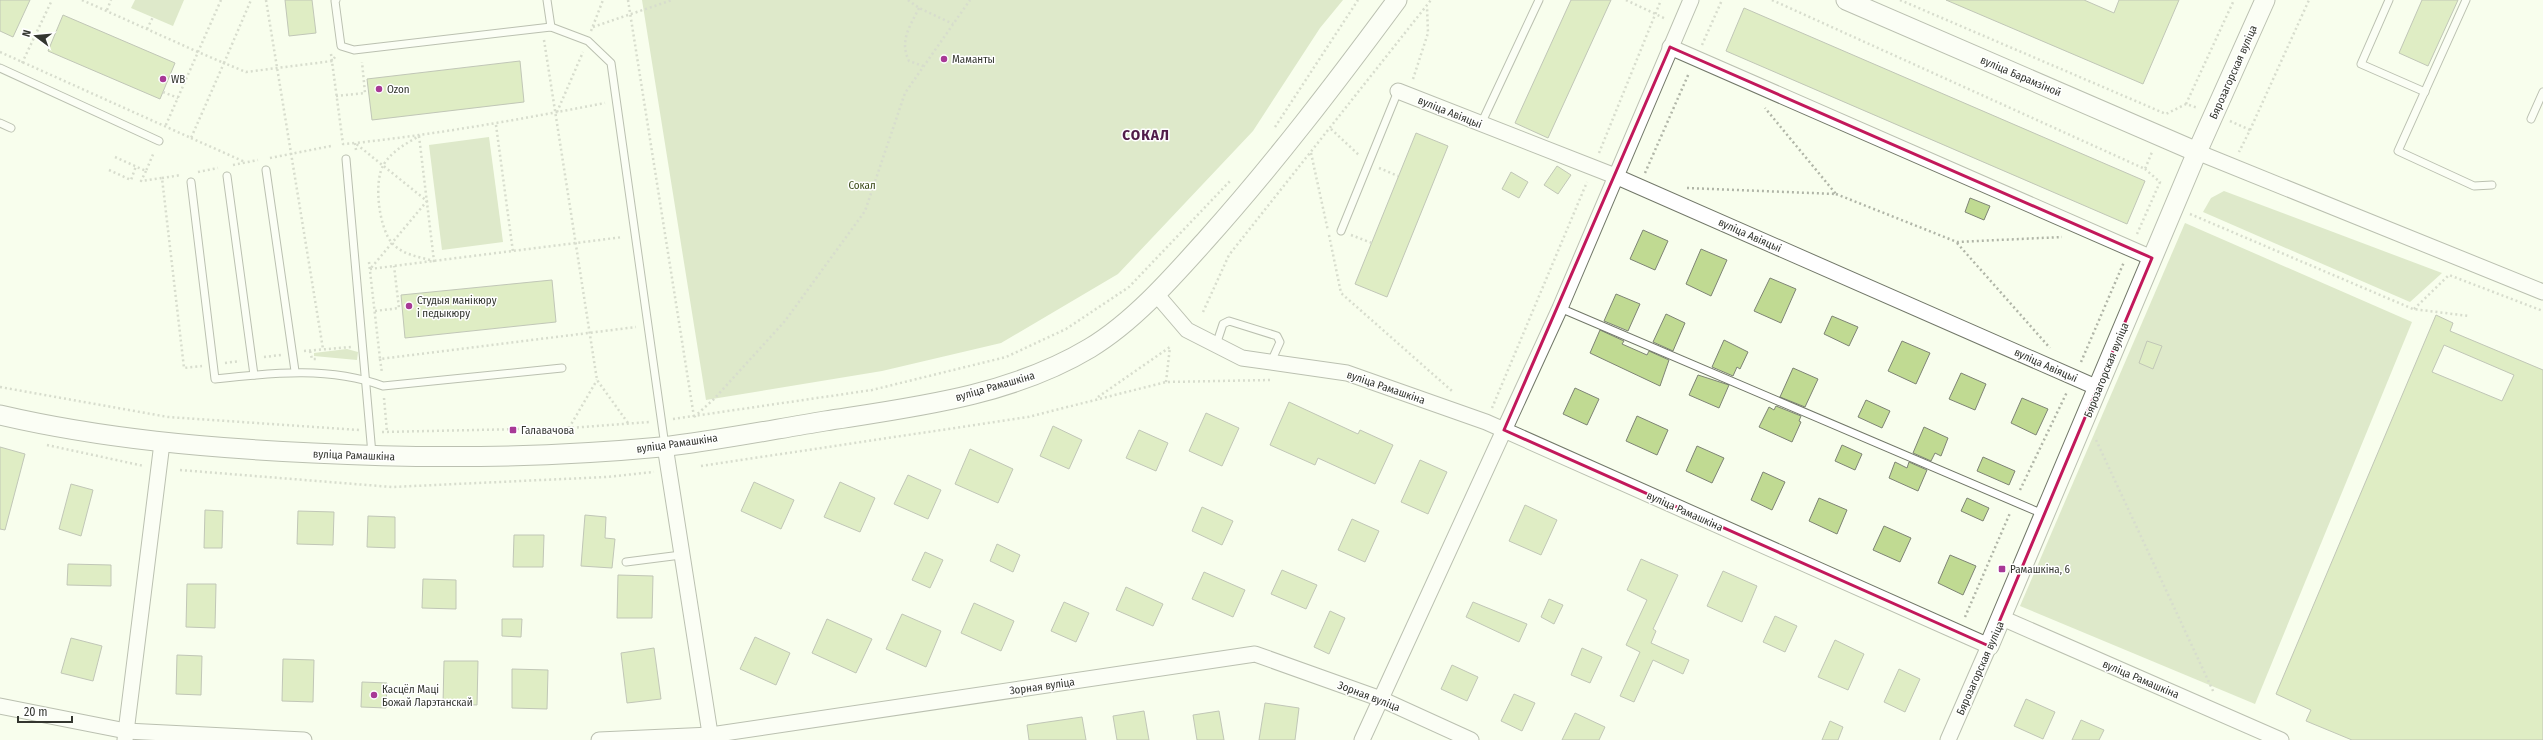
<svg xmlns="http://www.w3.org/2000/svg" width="2543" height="740" viewBox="0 0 2543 740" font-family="'Fira Sans Condensed',sans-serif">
<rect width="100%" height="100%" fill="#f8feed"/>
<g fill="#bed0a0">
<polygon points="135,0 184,0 173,26 131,8"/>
<polygon points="642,0 1343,0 1320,28 1253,131 1118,274 1001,343 882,371 706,400"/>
<polygon points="489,137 503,242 442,250 429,145"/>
<polygon points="2224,191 2442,273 2410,302 2203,212 2211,198"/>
<polygon points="2185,223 2412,322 2255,704 2020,606"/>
<polygon points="347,349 358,352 357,360 314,356 314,353"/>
</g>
<g fill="#c0da92" stroke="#7e8475" fill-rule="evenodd">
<polygon points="0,0 30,0 13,37 0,31"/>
<polygon points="285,0 312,0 316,33 289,36"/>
<polygon points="1571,0 1611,0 1548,138 1515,123"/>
<polygon points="1946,0 2084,0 2114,13 2119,0 2179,0 2143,84"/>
<polygon points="2422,0 2458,0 2428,66 2399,53"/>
<polygon points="1744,8 2145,181 2127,224 1726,51"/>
<polygon points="63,15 175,63 160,99 48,51"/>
<polygon points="520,61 524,102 372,120 367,79"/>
<polygon points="1416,133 1448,146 1387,297 1355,284"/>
<polygon points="1557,166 1571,175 1558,194 1544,185"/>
<polygon points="1511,172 1528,182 1519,198 1502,189"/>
<polygon points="1970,198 1990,206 1984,220 1965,212"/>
<polygon points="1643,230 1668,241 1655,270 1630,259"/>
<polygon points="1701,249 1727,260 1711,296 1686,284"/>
<polygon points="1770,278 1796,289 1781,323 1754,311"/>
<polygon points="552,280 556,322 405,338 401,295"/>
<polygon points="1616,294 1640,304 1628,331 1604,321"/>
<polygon points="1666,314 1685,323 1673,351 1653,342"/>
<path d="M2436,315L2453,323L2450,331L2543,370V740H2352L2306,721L2311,710L2276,694ZM2444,345L2514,375L2502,401L2432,372Z"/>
<polygon points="1832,316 1858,327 1849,346 1824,334"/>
<polygon points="1600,330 1624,341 1622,344 1647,355 1649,351 1669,360 1660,386 1590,353"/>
<polygon points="1724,340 1748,352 1740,369 1737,367 1733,376 1712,367"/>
<polygon points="1902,341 1930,353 1916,384 1888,371"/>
<polygon points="2147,341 2162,346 2153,369 2139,363"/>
<polygon points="1793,368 1818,379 1805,407 1780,397"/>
<polygon points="1961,373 1986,384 1975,410 1949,399"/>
<polygon points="1698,375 1729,385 1719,408 1689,395"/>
<polygon points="1575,388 1599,399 1587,425 1563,414"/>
<polygon points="2022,398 2048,409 2036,435 2011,423"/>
<polygon points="1866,400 1890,411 1882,428 1858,417"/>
<polygon points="1289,402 1358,434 1360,430 1393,445 1375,484 1318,458 1315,465 1270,445"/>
<polygon points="1776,406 1801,416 1799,421 1801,422 1792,442 1759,427 1769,407 1774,410"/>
<polygon points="1206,413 1239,428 1222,466 1189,451"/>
<polygon points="1637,416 1668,430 1657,455 1626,441"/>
<polygon points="1053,426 1082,440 1069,469 1040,456"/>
<polygon points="1924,427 1948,438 1941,456 1935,453 1931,461 1913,453"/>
<polygon points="1139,430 1168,443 1156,471 1126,458"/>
<polygon points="1842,445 1862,454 1855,470 1835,461"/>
<polygon points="1697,446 1724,458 1712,483 1686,471"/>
<polygon points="0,447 25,454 5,530 0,529"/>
<polygon points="970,449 1013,469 998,503 955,484"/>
<polygon points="1983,457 2015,471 2009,485 1977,471"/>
<polygon points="1420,460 1447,472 1428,514 1401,502"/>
<polygon points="1895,462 1907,468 1909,462 1927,470 1918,491 1889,478"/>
<polygon points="1763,472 1785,482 1772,510 1751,500"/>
<polygon points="908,475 941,490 928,519 894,504"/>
<polygon points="754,482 794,500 781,529 741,511"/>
<polygon points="840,482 875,498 860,532 824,517"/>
<polygon points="71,484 93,490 81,536 59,529"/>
<polygon points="1819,498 1847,510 1837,534 1809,521"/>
<polygon points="1967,498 1989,508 1983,521 1961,511"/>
<polygon points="1525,505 1557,520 1541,555 1509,541"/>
<polygon points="1202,507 1233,521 1222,545 1192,531"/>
<polygon points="205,510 223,511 222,548 204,548"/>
<polygon points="298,511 334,512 333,545 297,544"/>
<polygon points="585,515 606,517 605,538 615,539 612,568 581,566"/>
<polygon points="368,516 395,517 395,548 367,547"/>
<polygon points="1352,519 1379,531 1365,562 1338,550"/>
<polygon points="1884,526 1911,538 1900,562 1873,550"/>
<polygon points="514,535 544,535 543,567 513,567"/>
<polygon points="997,544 1020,555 1013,572 990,561"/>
<polygon points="925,552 943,560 930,588 912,580"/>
<polygon points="1950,555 1976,566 1963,595 1938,583"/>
<polygon points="1641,559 1678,575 1653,629 1656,631 1651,643 1689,660 1683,674 1653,660 1634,702 1620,696 1640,652 1626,645 1647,600 1627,590"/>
<polygon points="68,564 111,565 111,586 67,585"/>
<polygon points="1282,570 1317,585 1306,609 1271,594"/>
<polygon points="1723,571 1757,586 1742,622 1707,606"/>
<polygon points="1204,572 1245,590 1233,617 1192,599"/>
<polygon points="618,575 653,576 652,618 617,618"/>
<polygon points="423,579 456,580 456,609 422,608"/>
<polygon points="187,584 216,584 215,628 186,627"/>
<polygon points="1126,587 1163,604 1153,626 1116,610"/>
<polygon points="1549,599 1563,605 1554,624 1541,617"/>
<polygon points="1064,602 1089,613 1076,642 1051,631"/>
<polygon points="1473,602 1527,624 1519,642 1466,617"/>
<polygon points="974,603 1014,621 1001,651 961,633"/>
<polygon points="1330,611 1345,618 1329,654 1314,647"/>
<polygon points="902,614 941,631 926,667 886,649"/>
<polygon points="1775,616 1797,626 1785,652 1763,642"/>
<polygon points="502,619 522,619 521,637 502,636"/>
<polygon points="827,619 872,639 856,673 812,653"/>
<polygon points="755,637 790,653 776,685 740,669"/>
<polygon points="71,638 102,646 93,681 61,673"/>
<polygon points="1835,640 1864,654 1848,690 1818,677"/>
<polygon points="654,648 661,699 627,703 621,653"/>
<polygon points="1582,648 1602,657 1590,683 1571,675"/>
<polygon points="177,655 202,656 201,695 176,694"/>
<polygon points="283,659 314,660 313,702 282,701"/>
<polygon points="444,661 478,661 477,705 443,704"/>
<polygon points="1452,665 1478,677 1467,701 1441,689"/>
<polygon points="512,669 548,670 547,709 512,708"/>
<polygon points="1899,669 1920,679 1905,712 1884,702"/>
<polygon points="362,682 387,683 386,708 361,707"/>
<polygon points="1514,694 1535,703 1522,731 1501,721"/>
<polygon points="2026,699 2055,712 2043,739 2014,726"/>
<polygon points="1265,703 1299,708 1295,740 1259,740"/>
<polygon points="1144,711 1149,740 1117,740 1113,716"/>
<polygon points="1219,711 1224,740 1197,740 1193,715"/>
<polygon points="1575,713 1605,727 1599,740 1562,740"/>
<polygon points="1082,717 1086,740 1029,740 1027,725"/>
<polygon points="2081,720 2104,730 2099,740 2072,740"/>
<polygon points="1830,721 1843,727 1838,740 1822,740"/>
</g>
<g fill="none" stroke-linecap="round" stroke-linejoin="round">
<g stroke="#717768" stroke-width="9">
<g id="service">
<polyline points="336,0 335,1 341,46 354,50 551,27 588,41 611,63 665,446"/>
<polyline points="547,0 551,27"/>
<polyline points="2389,0 2361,64 2425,92"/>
<polyline points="2466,0 2398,151 2474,186 2492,185"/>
<polyline points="0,68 159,141"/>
<polyline points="2531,119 2543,92"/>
<polyline points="0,123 11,128"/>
<polyline points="1481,124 1539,0"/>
<polyline points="346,159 372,454"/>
<polyline points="266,170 295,371"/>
<polyline points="227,176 254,375"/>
<path d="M191,182L215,379C271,373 329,366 383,386L562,368"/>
<polyline points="1341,231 1398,91"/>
<polyline points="1560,308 2043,514"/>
<polyline points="1216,345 1223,324 1229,321 1277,336 1280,342 1271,362"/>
<polyline points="626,562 681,555"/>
</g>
</g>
<g stroke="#717768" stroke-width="17">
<g id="minor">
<polyline points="1670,47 2152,258"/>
<polyline points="1398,91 1615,176 2098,388"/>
<polyline points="2197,152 2543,292"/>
<polyline points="1157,295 1187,330 1242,358 1347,373 1486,422 1989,646 1948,740"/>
<polyline points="665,446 711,740"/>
<polyline points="2002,618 2281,740"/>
<polyline points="0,706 126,731 304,740"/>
<polyline points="125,740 162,443"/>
<polyline points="599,740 711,735 1255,654 1381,699 1471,740"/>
<polyline points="1362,740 1560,308 1691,0"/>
</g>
</g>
<g stroke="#717768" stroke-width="21">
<g id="tertiary">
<polyline points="1846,0 2197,152"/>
<path d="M0,415C103,439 208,448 313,453C429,459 545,458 661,447C715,441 770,430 825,421C915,407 1010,396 1090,348C1133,322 1171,279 1205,241C1274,164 1335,84 1397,0"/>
<polyline points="1989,646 2197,152 2265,0"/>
</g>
</g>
<g stroke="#b0b5a7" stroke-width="2.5" stroke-dasharray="2 3" stroke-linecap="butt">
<polyline points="82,0 198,52 165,127"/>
<polyline points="221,0 198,52 224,63 251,0"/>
<polyline points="266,0 323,349"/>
<polyline points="628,0 694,417"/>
<polyline points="908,0 919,8 953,24"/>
<polyline points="1626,0 1666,19"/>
<polyline points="1772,0 2145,169 2152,152"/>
<polyline points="1900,0 2166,114 2186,104 2198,108"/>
<path d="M919,8C910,26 899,41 909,61L923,66"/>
<polyline points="107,10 111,0"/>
<polyline points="593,27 672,0"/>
<polyline points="147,29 153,17"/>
<polyline points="591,31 603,0"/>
<polyline points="544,40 597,380 628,423"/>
<polyline points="1702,45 1722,0"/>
<polyline points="0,52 191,138 224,63 246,72 332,61 335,57"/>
<polyline points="331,54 343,144 355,143 427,201 371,268"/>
<polyline points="22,63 52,0"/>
<polyline points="1413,79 1428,33 1427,7"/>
<polyline points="163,92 178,98"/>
<polyline points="336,96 365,93 362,62"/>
<polyline points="2186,104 2234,0"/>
<polyline points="557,112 583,52"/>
<polyline points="2230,121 2250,130 2239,152"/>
<polyline points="496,125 513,252"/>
<polyline points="1275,127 1358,0"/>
<polyline points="1331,129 1360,156"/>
<polyline points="2250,130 2309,0"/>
<path d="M419,136L434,261C419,257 403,255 392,243C379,228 373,181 384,164C393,150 406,144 419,136Z"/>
<polyline points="191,138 245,162"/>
<path d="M356,150L355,143C439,134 522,119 605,103"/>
<polyline points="1311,153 1328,231"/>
<polyline points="1599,153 1661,0"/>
<polyline points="115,157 146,171 154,152"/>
<polyline points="270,158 331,146"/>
<polyline points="233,165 258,160"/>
<polyline points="1379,168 1398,176"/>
<polyline points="109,170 131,180 136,166"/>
<polyline points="146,171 141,181 162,178 184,368 202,366"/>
<polyline points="198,172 218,168"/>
<polyline points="1645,173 1689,73"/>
<polyline points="162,178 181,175"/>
<polyline points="1687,188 1836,194 1765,108"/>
<polyline points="1836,194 1957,242 2062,237"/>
<polyline points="2190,214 2413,309 2469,316"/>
<polyline points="2137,234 2160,182 2145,169"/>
<polyline points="1329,235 1341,293 1452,391"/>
<polyline points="1351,235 1372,243"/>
<polyline points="1957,243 2050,348"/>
<polyline points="369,262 380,359 636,327"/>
<polyline points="370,269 623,237"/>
<polyline points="2414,309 2449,275 2543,311"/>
<polyline points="375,311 399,308 394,266"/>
<polyline points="1203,312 1229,255 1431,0"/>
<polyline points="304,351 351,347"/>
<polyline points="310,351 312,359 316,359"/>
<polyline points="264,357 281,355"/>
<polyline points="380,359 382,373"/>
<polyline points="2081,362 2124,262"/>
<polyline points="225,363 240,361"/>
<polyline points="1166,382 1170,347"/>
<polyline points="0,387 168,417 359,430"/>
<polyline points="1098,397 1170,347"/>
<polyline points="384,398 387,432"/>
<polyline points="1492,408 1587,182"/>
<polyline points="694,417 714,399 785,321 865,211 905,93 970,0"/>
<polyline points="673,419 872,390 1006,357 1066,329 1129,287 1230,181"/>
<polyline points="569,428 597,380"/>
<polyline points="382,432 569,428 650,422"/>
<polyline points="2096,440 2214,693"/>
<polyline points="47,445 144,466"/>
<polyline points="701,466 1028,417 1166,382 1270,380"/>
<polyline points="180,470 392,487 606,477 654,472"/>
<polyline points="2020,490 2067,392"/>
<polyline points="1965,617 2010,513"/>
</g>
<use href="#service" stroke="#fff" stroke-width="7"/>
<use href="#minor" stroke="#fff" stroke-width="15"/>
<use href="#tertiary" stroke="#fff" stroke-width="19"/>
</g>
<path d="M0 0H2543V740H0ZM1670,47L2152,258L1989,646L1504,430Z" fill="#f8feed" fill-opacity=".55" fill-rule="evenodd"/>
<path fill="none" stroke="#c2185b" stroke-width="3" stroke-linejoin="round" d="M1670,47L2152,258L1989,646L1504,430Z"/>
<g fill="#a83996" stroke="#fff" stroke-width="1.5">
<circle cx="944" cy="59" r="4"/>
<circle cx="163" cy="79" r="4"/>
<circle cx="379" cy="89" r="4"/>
<circle cx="409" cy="306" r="4"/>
<rect x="509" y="426" width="8" height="8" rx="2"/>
<rect x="1998" y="565" width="8" height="8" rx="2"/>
<circle cx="374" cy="695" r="4"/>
</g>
<g text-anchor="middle" stroke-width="3" stroke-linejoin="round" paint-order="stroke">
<g font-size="11" fill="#33362f" stroke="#fff" text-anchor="start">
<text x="952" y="63">Маманты</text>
<text x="171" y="83">WB</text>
<text x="387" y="93">Ozon</text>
<text x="417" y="304">Студыя манікюру<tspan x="417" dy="13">і педыкюру</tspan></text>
<text x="521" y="434">Галавачова</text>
<text x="2010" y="573">Рамашкіна, 6</text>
<text x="382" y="693">Касцёл Маці<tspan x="382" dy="13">Божай Ларэтанскай</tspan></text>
</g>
<g font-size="11" fill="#33362f" stroke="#fff">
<text transform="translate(2233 72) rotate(-66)" y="4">Бярозагорская вуліца</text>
<text transform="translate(2021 76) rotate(23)" y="4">вуліца Барамзіной</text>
<text transform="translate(1450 112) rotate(22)" y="4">вуліца Авіяцыі</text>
<text transform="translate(1750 235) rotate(24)" y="4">вуліца Авіяцыі</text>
<text transform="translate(2046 365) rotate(24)" y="4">вуліца Авіяцыі</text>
<text transform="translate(2106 370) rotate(-68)" y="4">Бярозагорская вуліца</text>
<text transform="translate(995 386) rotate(-16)" y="4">вуліца Рамашкіна</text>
<text transform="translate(1386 387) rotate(19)" y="4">вуліца Рамашкіна</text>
<text transform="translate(677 443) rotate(-8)" y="4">вуліца Рамашкіна</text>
<text transform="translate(354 455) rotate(2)" y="4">вуліца Рамашкіна</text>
<text transform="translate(1685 511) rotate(24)" y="4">вуліца Рамашкіна</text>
<text transform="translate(1980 668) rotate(-66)" y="4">Бярозагорская вуліца</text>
<text transform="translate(2141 679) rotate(23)" y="4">вуліца Рамашкіна</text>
<text transform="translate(1042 686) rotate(-8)" y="4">Зорная вуліца</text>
<text transform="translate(1369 696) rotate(21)" y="4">Зорная вуліца</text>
</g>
<g font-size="11" fill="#3a4a17" stroke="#fff">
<text x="862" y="189">Сокал</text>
</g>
<g font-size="15" font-weight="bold" letter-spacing="1" fill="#511c49" stroke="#fff">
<text x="1146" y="140">СОКАЛ</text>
</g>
</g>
<g transform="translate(36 36) rotate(286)" stroke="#ffffff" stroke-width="3" paint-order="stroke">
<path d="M0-3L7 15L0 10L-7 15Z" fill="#33362f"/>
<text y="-6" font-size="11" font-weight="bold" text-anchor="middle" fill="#33362f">N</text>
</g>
<path d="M18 716v6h54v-6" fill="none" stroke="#33362f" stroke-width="2"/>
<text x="24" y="716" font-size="12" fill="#33362f" stroke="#ffffff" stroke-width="3" paint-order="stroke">20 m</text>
</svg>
